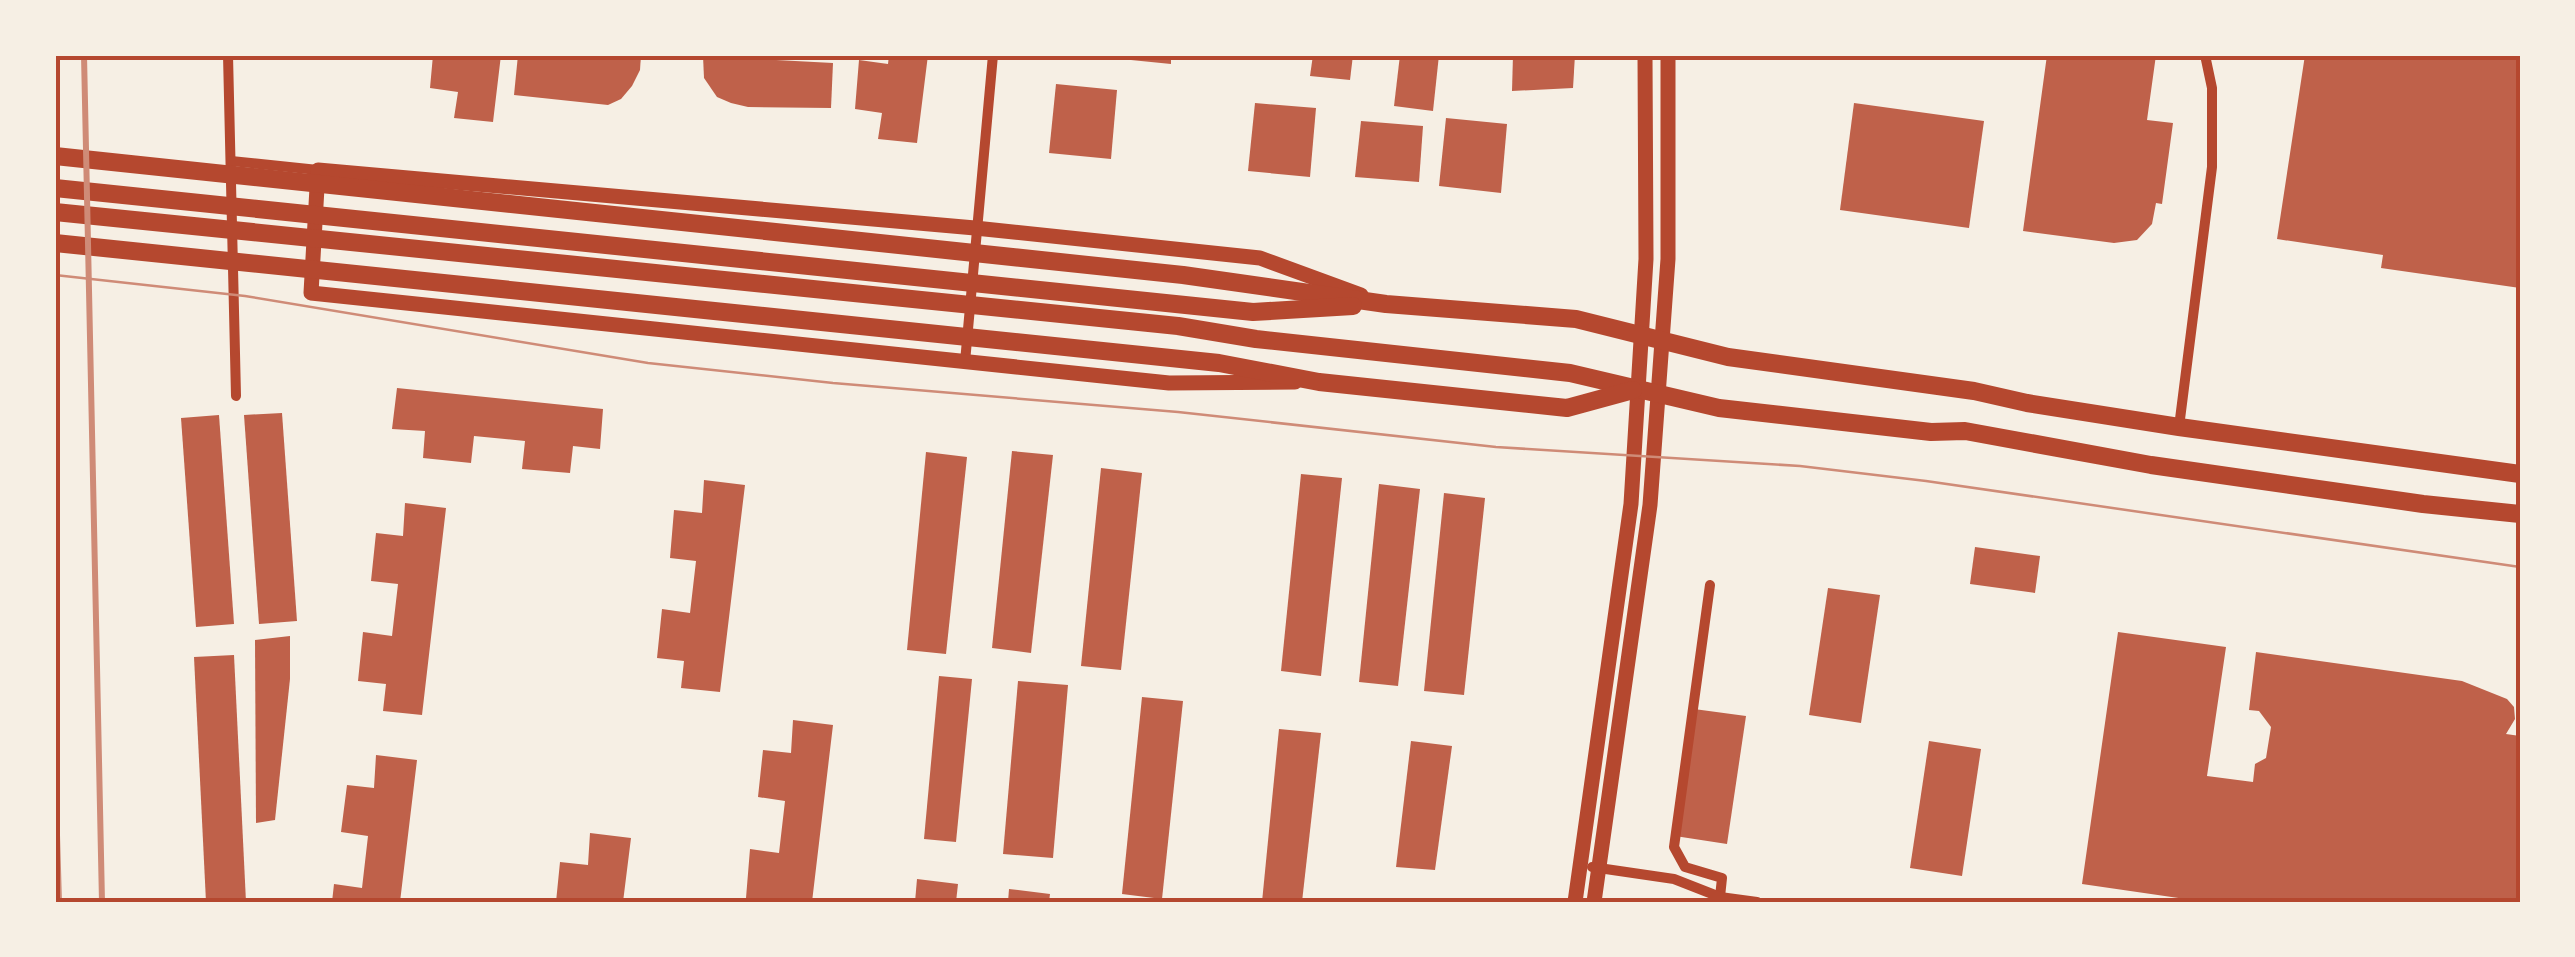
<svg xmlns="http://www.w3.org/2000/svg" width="2575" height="957" viewBox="0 0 2575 957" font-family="Jost,sans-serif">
<rect width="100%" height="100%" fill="#f6efe4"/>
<g fill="#bf614a">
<polygon points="433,55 501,55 493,122 454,118 458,92 430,88"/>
<polygon points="518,55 641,55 640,70 632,86 621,99 608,105 514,95"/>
<polygon points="889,55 928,55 917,143 878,139 882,113 855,109 859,60 888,64"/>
<polygon points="1131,55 1171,55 1171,64 1131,60"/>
<polygon points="1313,55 1353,55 1350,80 1310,76"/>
<polygon points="1400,55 1439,55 1433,111 1394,106"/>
<polygon points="1513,55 1575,55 1573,88 1512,91"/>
<polygon points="2047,55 2156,55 2147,120 2173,123 2162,204 2156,203 2152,224 2137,240 2114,243 2023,231"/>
<polygon points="2305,55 2520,55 2520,288 2381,268 2383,255 2277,239"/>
<polygon points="703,56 833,63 831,108 748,107 731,103 717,97 704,78"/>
<polygon points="1056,84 1117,90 1111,159 1049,153"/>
<polygon points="1255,103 1316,108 1310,177 1248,171"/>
<polygon points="1854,103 1984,121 1969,228 1840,210"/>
<polygon points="1446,118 1507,124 1501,193 1439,186"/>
<polygon points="1361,121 1423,126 1419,182 1355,177"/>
<polygon points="397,388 603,409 600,449 573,446 570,473 522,469 525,441 474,436 471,463 423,458 425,431 392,429"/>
<polygon points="282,413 297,621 259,624 244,415"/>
<polygon points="219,415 234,624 196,627 181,418"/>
<polygon points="1012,451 1053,455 1031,653 992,648"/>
<polygon points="926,452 967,457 946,654 907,650"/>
<polygon points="1101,468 1142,473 1121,670 1081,666"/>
<polygon points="1301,474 1342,478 1321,676 1281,671"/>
<polygon points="704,480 745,485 720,692 681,688 684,661 657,658 662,609 690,613 696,561 670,558 674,510 702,513"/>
<polygon points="1379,484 1420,489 1398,686 1359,682"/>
<polygon points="1444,493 1485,498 1464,695 1424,691"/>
<polygon points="405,503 446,508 422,715 383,711 386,684 358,681 363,632 392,636 398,584 371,581 376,533 403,536"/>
<polygon points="1975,547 2040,556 2035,593 1970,584"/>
<polygon points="1828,588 1880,595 1861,723 1809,715"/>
<polygon points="2118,632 2226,647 2207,776 2253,782 2255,764 2266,758 2271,727 2259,711 2249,710 2256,652 2462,681 2507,699 2514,707 2515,719 2506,734 2520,736 2520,902 2206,902 2082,884"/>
<polygon points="290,636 290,679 275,820 256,823 255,640"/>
<polygon points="234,655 246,902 206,902 194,657"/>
<polygon points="939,676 972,679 956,842 924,839"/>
<polygon points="1018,681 1068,685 1053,858 1003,854"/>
<polygon points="1142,697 1183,701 1162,899 1122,894"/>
<polygon points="1694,709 1746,716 1727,844 1675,836"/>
<polygon points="793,720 833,725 812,902 773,902 746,898 750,849 779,853 785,801 758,797 763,750 791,753"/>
<polygon points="1279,729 1321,733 1302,902 1262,902"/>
<polygon points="1411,741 1452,746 1435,870 1396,867"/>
<polygon points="1929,741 1981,749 1962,876 1910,868"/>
<polygon points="376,755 417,760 400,902 332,902 334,884 362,888 368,836 341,832 347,785 374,788"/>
<polygon points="590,833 631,838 623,902 556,902 560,862 588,865"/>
<polygon points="917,879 958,884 956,902 915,902"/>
<polygon points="1009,889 1050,894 1049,902 1008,902"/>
</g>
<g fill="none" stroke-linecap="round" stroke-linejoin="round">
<g stroke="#b5482f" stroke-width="10">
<polyline points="228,55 236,396"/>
<polyline points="231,161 318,170"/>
<polyline points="965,362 993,55"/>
<polyline points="2179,427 2212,167 2212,88 2205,55"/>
<polyline points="1710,585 1674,847 1685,867 1722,878 1720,897"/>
<polyline points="1592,867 1674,879 1720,897 1757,902"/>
</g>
<g stroke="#b5482f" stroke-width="15">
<polyline points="1295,382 1169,383 311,293 318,170 975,228 1260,258 1361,295"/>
<polyline points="1575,902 1631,504 1646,259 1645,55"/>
<polyline points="1594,902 1650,505 1668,259 1668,55"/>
</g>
<g stroke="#b5482f" stroke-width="18">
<polyline points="55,156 1183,275 1386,304 1576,319 1728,357 1974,391 2027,403 2179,427 2520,474"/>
<polyline points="55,188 1253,312 1353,306"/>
<polyline points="55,212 1178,326 1256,339 1570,373 1719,408 1931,432 1965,431 2151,465 2423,504 2520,514"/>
<polyline points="55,243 1219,363 1319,382 1567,408 1633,390"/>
</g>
<polyline stroke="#cf8b77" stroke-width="2.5" points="55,275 245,296 648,363 833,383 1178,412 1496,447 1800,466 1926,481 2520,567"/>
<g stroke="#cf8b77" stroke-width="6">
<polyline points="84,55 102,902"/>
<polyline points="55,768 59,902"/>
</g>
</g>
<rect width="2575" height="957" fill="none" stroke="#f6efe4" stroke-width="115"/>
<rect x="58" y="58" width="2460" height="842" fill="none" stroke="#b5482f" stroke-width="4"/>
</svg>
